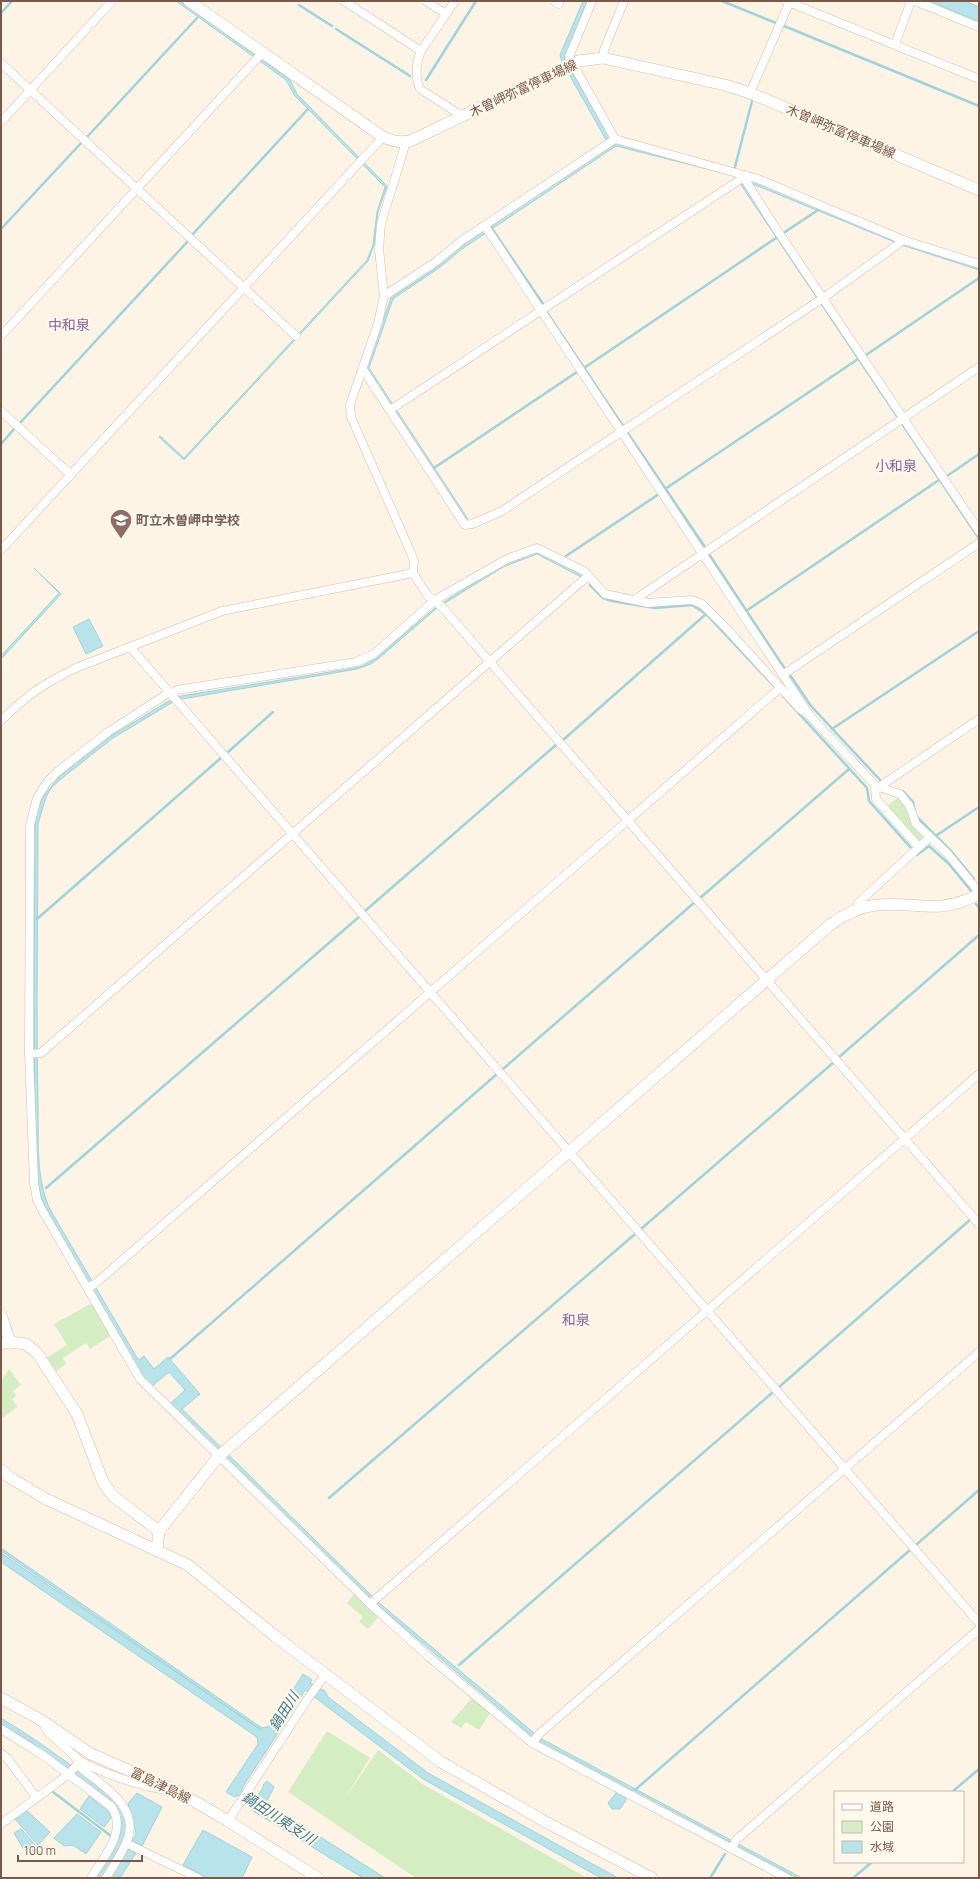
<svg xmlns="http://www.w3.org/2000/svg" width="980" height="1879" viewBox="0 0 980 1879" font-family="Manrope,'Noto Sans JP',sans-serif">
<rect width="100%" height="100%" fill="#fef4e5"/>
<g fill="#d4edc2">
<polygon points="899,796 926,836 920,842 917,841 887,807"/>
<polygon points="92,1303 110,1336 90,1349 86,1343 63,1358 66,1364 55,1372 46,1358 67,1345 54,1324"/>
<polygon points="9,1369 21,1385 13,1391 16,1396 12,1399 17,1407 1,1419 1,1381"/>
<polygon points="353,1595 356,1595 378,1617 368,1629 359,1622 363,1617 347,1603"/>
<polygon points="472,1698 490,1713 479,1730 466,1722 461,1728 451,1722"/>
<polygon points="327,1731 370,1758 344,1800 378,1750 424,1785 587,1878 416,1878 288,1792"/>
</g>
<g fill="#b8e3ea" stroke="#9dd3dc">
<polygon points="176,1 180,1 290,80 297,94 387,186 378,212 374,245 368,261 184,460 159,437 160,436 184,458 367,260 373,245 377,212 385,187 295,96 286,80"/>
<polygon points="583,1 587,1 565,56 565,61 613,142 735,173 979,268 979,270 902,245 743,180 741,182 979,537 979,540 735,176 616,146 462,249 439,268 393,299 369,368 468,519 466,520 366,368 391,298 436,268 458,248 609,147 609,145 562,62 560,55"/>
<polygon points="930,1 965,1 979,7 979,22"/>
<path d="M533,553H540L582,575L581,577L537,554L503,567L437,608L378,659L371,664L357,669L182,699L173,702L113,738L61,779L51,788L46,797L38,824C38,917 36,1011 38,1104C39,1139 35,1180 51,1211L136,1356L139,1360L144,1356L154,1369L168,1357L200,1394L182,1409L377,1601L540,1738L802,1878H797L633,1790H627L625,1796L626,1800L620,1809H612L608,1803L621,1787V1784L534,1738L375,1603L170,1404L185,1390L169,1372L152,1386L142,1377L45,1206C31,1177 36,1138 35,1107C33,1013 35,918 35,824L39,805L43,797L59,777L111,736L172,699L181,696L355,668L362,666L376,658L436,607L501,566Z"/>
<polygon points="34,568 61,594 1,659 1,656 59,593"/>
<polygon points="89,619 103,646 86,654 73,627"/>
<polygon points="1,1548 262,1728 270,1726 303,1674 312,1680 310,1683 325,1691 328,1697 428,1773 618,1878 601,1878 423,1779 305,1690 299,1700 296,1699 283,1719 286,1721 242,1788 256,1798 264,1786 263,1785 267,1781 274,1787 266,1803 277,1808 278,1810 385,1878 363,1878 253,1811 246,1801 237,1795 235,1797 226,1792 258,1744 257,1737 1,1562 1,1553 261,1730 1,1551"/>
<path d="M1,1718L34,1739L82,1773L118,1801L127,1822L124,1843L102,1878H96L119,1838C123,1823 121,1813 111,1801L31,1742L1,1724Z"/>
<polygon points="137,1793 162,1807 142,1846 132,1841 136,1834 135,1830 128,1804"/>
<polygon points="89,1796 108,1811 111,1818 104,1827 80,1809"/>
<polygon points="26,1810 50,1832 38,1845 15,1819"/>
<polygon points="77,1814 101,1832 86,1854 73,1845 64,1846 54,1838"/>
<polygon points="21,1829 37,1847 32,1851 24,1850 14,1833"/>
<polygon points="203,1830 252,1857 242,1878 207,1878 183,1865"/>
<polygon points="128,1849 136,1853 120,1878 109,1878"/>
</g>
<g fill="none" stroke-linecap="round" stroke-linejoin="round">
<g stroke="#9dd3dc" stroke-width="2.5">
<polyline points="722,1 776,23"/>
<polyline points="299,5 332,26"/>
<polyline points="1,13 12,1"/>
<polyline points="784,26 979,106"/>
<polyline points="336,29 410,76"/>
<polyline points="426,80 476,1"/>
<polyline points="87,137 197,18"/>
<polyline points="735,167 752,101"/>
<polyline points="491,227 543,304"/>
<polyline points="1,229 83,141"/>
<polyline points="785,232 818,210"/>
<polyline points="192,235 308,109"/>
<polyline points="546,311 623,426"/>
<polyline points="866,355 979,278"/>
<polyline points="584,368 776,238"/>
<polyline points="19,424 189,240"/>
<polyline points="627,432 705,547"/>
<polyline points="1,444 15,428"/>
<polyline points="434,468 577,372"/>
<polyline points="947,476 979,454"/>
<polyline points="665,489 858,359"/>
<polyline points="709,554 785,669"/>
<polyline points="566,556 659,494"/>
<polyline points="590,585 603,598 612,601 655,608 692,605 706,614 773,685"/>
<polyline points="746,611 939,480"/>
<polyline points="790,675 811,706 882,782"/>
<polyline points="783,696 867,788 869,801 912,849"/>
<polyline points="832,729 979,631"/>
<polyline points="563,740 706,614"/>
<polyline points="228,752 273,712"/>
<polyline points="903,791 913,802 915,812"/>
<polyline points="918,818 951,851 974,879"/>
<polyline points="937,835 979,807"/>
<polyline points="917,855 929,846 949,864 972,892"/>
<polyline points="700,898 849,769"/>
<polyline points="976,904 979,908"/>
<polyline points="365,911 557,744"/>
<polyline points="37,919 222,757"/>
<polyline points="838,1058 979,935"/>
<polyline points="503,1069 695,902"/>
<polyline points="46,1188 360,916"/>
<polyline points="641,1229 834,1062"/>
<polyline points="170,1359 497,1074"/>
<polyline points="779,1387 971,1219"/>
<polyline points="329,1498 635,1234"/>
<polyline points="916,1545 979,1490"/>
<polyline points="459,1665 773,1392"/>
<polyline points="635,1790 910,1550"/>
<polyline points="53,1792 111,1836"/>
<polyline points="952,1792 979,1769"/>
<polyline points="710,1878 725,1854"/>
<polyline points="853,1878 872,1862"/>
</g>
<g stroke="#d4bdac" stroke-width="9">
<g id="street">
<polyline points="344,1 421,51"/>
<polyline points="426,1 446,14"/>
<path d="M455,1L421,51C416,62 415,78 420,89L462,116"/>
<polyline points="554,1 559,4 560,1"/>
<polyline points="592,1 569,57 615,139 758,179 903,240 979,264"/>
<polyline points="786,1 979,79"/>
<polyline points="915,1 979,27"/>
<polyline points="895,44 911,1"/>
<polyline points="603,58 604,50 624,1"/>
<polyline points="1,63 296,336"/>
<polyline points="750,93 790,1"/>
<polyline points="1,122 112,1"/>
<polyline points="406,142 381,224 379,249 384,296 378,323 350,405 351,417 411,553 414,561 413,573 428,596 442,607 979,1224"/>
<polyline points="745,175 746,181 775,227 979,531"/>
<polyline points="485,226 810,716 875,785 876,799 919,847"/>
<polyline points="384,296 437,261 461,241 615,139"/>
<polyline points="1,336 263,52"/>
<polyline points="362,368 465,525 472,524 502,511 823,298 897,245 903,240"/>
<polyline points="390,410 744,177"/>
<polyline points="1,411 71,475"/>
<polyline points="1,550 383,137"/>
<polyline points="634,600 979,367"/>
<polyline points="130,647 979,1623"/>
<polyline points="784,674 979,543"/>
<polyline points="170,692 108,732 57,772 47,782 37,798 30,825 29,1054 34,1183 37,1200 42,1210 140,1379 370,1604 429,1657 532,1743 787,1878"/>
<polyline points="172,695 177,690 356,662 374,654 435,600 507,559 537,548 584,571 605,594 648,603 692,600 702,604 727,629 800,709 808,714"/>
<path d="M1,721C25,696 45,683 76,668L222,611L413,573"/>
<polyline points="876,786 900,794 909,805 916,824 930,837"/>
<polyline points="879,787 979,719"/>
<polyline points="857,909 858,903 930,837 947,853 979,892"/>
<polyline points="29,1054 41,1053 588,576"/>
<polyline points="88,1288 96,1283 780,688"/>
<polyline points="370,1604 979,1074"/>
<path d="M1,1729L44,1756L112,1807C127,1833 104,1856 91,1878"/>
<polyline points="532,1743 539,1734 979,1352"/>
<polyline points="1,1753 7,1758 36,1797"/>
<path d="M80,1761C105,1774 139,1786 167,1790"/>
<path d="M77,1765C100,1784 143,1807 126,1843C121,1855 113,1867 106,1878"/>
<polyline points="228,1821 309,1697 325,1675"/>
<polyline points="1,1824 69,1774 80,1761 48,1732 42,1722"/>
<polyline points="126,1843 198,1878"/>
<polyline points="732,1849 736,1840 979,1629"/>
</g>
</g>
<g stroke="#d7bdaa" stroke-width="12">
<g id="secondary">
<path d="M189,1L383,137C392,141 400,143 410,141L578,61L603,58L725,85L750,93L979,190"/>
<polyline points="1,1315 10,1342"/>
<polyline points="1,1344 10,1342 26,1344 37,1353 77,1414 103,1482 114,1497 159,1531"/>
<polyline points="1,1470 9,1477 46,1499 188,1565 275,1636 441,1762 544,1821 652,1878"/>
<path d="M157,1550L159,1531L218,1457L831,924C845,914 859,907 876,905C916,901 938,916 979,894"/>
<polyline points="1,1698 41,1720 91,1754 177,1791 228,1821 318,1878"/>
</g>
</g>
<use href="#street" stroke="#fff" stroke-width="8"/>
<use href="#secondary" stroke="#fff" stroke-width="11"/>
</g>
<defs>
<g id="school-pin" transform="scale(1.15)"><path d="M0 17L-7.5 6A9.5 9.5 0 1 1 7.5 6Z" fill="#8d6e63" stroke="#fff8ed"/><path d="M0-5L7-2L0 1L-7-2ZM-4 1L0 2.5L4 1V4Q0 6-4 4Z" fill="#fff"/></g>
</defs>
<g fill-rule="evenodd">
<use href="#school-pin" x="121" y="520"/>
</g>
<g text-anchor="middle" stroke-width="4" stroke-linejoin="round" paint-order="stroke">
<g font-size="13" fill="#7a5948" stroke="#fff8ed">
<text transform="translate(523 88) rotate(-25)" y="5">木曽岬弥富停車場線</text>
<text transform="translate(841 131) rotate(23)" y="5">木曽岬弥富停車場線</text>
<text transform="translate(161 1785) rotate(26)" y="5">富島津島線</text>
</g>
<g font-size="13" font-weight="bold" fill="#785e54" stroke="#fff8ed" text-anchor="start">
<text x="136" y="525">町立木曽岬中学校</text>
</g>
<g font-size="14" fill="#89639d" stroke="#fff8ed">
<text x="69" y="330">中和泉</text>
<text x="896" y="471">小和泉</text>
<text x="576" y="1325">和泉</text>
</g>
<g font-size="14" font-style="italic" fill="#3c7b87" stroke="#fff8ed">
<text transform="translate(284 1711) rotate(-58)" y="5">鍋田川</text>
<text transform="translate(279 1818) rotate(33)" y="5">鍋田川東支川</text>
</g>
</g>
<rect width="980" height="1879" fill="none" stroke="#7a5948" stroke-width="4"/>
<rect x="834" y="1791" width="130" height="72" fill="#fff8ed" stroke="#cab8ab"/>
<rect x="842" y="1804" width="20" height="6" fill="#ffffff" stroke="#cab8ab"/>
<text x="870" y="1811" font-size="12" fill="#7a5948">道路</text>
<rect x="842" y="1821" width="20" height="12" fill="#d4edc2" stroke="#cab8ab"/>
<text x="870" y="1831" font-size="12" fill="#7a5948">公園</text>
<rect x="842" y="1841" width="20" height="12" fill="#b8e3ea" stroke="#cab8ab"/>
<text x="870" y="1851" font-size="12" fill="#7a5948">水域</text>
<path d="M18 1855v6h124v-6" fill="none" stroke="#7a5948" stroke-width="2"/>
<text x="24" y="1855" font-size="12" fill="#7a5948" stroke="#fff8ed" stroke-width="3" paint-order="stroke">100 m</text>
</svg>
